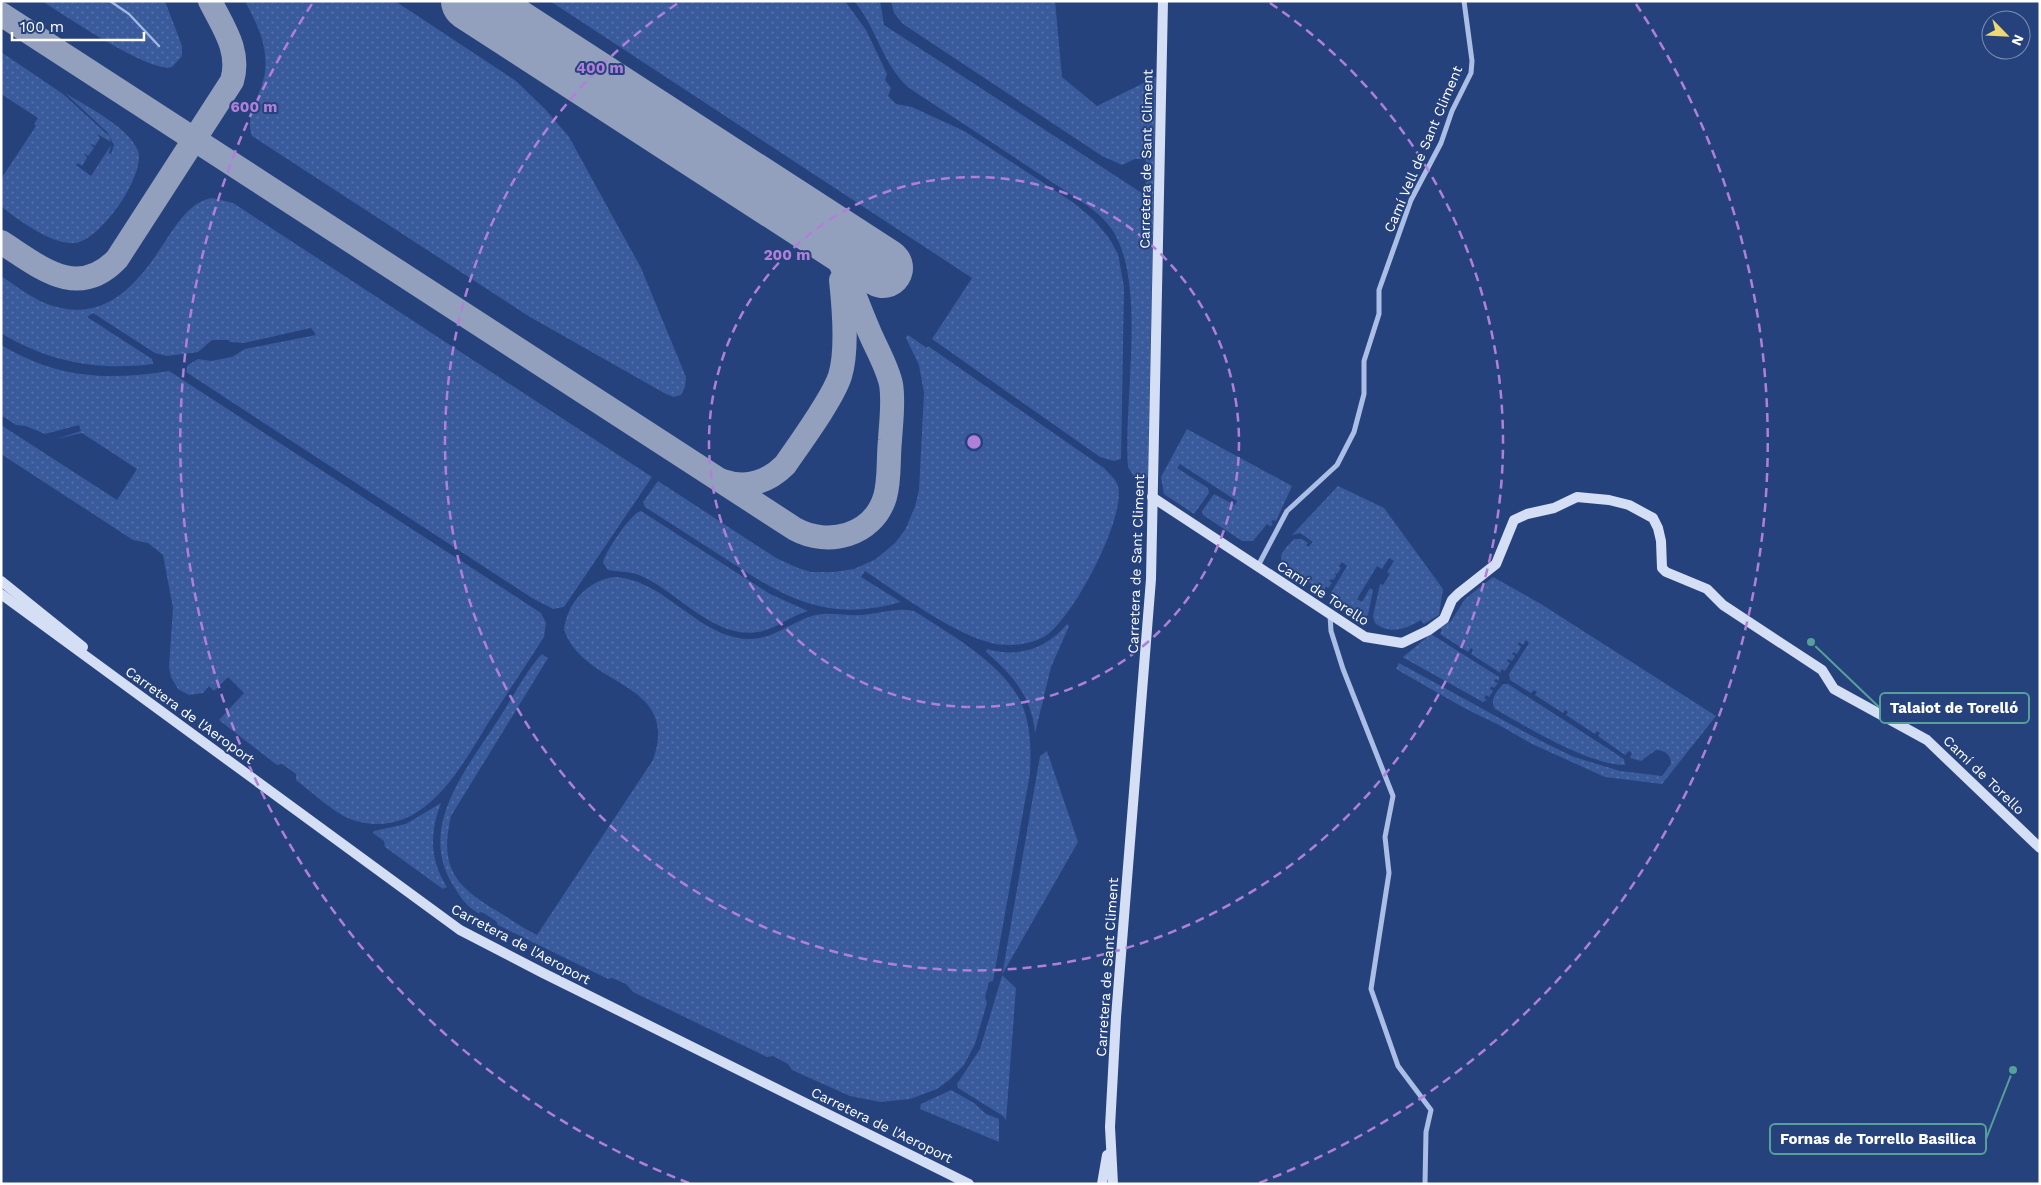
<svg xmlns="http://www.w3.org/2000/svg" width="2041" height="1185" viewBox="0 0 2041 1185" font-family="'Work Sans',sans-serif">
<defs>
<pattern id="grass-dots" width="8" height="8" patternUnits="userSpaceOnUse" patternTransform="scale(1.25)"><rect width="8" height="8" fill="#395a9b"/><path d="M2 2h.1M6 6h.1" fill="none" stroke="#5773aa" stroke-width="1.8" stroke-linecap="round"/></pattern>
</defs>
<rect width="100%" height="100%" fill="#26427d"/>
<g fill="url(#grass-dots)">
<path d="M42,1H165L182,46V56L172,67C151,74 64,15 42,1Z"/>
<path d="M245,1H395L516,81L545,109L569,137L641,268L686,377L685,387L681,395L674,397L666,394L530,317L252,136C244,114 262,95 265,72C268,45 257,24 245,1Z"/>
<polygon points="550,1 845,1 866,30 887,74 885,80 891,88 888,96 896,104 912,107 964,131 1074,203 1094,220 1109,238 1118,254 1124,287 1121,459 1114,461 1100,457 932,339 972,278"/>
<path d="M854,1H880L884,25L1145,195L1148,164L1144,159H1135L1122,165L1102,156L903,24L894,13L891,1H1055L1062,77L1097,106L1156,77L1148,476L1143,482L1138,483L1128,467C1123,402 1147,285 1113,231C1104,217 1090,207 1076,198L909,88C882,64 877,28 854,1Z"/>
<path d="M1,52L63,94L109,136L111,142L97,134L100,138L95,146L90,143L94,148L88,156L84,153L87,158L82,166L78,163L76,165L91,176L111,145L109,153L111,154L114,145L107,132L65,93C86,106 129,127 138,151C146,175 100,241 75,243C52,245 18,220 1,206V179L36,126L34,124L38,118L1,94Z"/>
<path d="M212,198L233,203L652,477L564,607L553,609L532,598L186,372L188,365L198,359L211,361L232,357L245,349L316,335L311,328L244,343L230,342L229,340H212L198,352L167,356L155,353L93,313L87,317L152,359L153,364C98,371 48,362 1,333V276C16,286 30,297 47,304C107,326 140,281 168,237C178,222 192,201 212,198Z"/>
<path d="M908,335L927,348L928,346L1104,468C1109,474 1116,479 1118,486C1126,518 1074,615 1048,634C1037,642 1022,645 1008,645C968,646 899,593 865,571L861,577L901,602C827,623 785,598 726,559C699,542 672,524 645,507L643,502L658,481L776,558L798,568L811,572H834L854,569L876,559L895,543L905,530L915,507L919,490L924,393L919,365L906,338Z"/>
<path d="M1,345C57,378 105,381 169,371L541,613L546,623L544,637C526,665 508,692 490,720C461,767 424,840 356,821C337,816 312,792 296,780V774L282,764L277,765L219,720L244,693L228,677L214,691L209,686L203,693L189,695L178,689L171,677L169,667L173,608L163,555L148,543L133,540L1,454V425L117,500L137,469L82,433L56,439L81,431L79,425L45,434L26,426L16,425L1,415Z"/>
<polygon points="1187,429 1292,486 1276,521 1273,520 1271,522 1273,525 1270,526 1267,524 1253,541 1242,541 1203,515 1202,511 1214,494 1235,505 1237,501 1180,464 1177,468 1208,488 1209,493 1194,514 1164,494 1161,477"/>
<path d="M1338,486L1384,508L1443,589L1439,615L1424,624L1421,620C1406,629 1390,635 1375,623L1373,616L1380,584L1383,585L1390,574L1387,572L1394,561L1389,558L1382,569L1377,566L1357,599L1362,602L1370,588L1373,590L1368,615L1365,617L1351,611L1329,596L1347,566L1342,562L1339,566L1341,568L1337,574L1335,573L1336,576L1333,580L1331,579L1329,581L1332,583L1328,588L1326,586L1324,592L1284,566C1276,555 1286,548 1294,539H1302L1308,543L1306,545L1308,547L1313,542L1300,533L1292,535Z"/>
<path d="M641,511L770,594L808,611C790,616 777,629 758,632C712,639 678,591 639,575C629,571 619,572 608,570L603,563C604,553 632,512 641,511Z"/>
<path d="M614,577C665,579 697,637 748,639C772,640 789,623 812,616C827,611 845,616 861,615C879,614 896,607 914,611C950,634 1013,669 1025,713C1031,733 1031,753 1030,773L993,981L989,982L985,997L987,1003L975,1044L964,1065L949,1080L937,1089L910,1099L880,1102L850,1096L792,1070L788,1064L773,1056L767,1057L633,992L626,984L612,978L608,979L498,925L496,921L482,912L478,913C466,906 460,897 453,885C416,826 469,766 500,717C512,699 527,669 542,654L548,658L451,816C439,867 455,886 497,911C510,919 523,928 537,935L653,760C681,680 585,689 564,630C567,603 587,581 614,577Z"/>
<path d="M1493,577L1541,604L1716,716L1662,784L1605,777L1532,744L1499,725L1466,709L1396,669L1399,663L1543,742L1574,757L1620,771L1662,776L1671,764C1671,755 1665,750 1656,750L1641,761L1630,758L1632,753L1629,751L1625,755L1598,736L1600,733L1597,731L1595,734L1566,715L1568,712L1565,710L1563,713L1535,695L1537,692L1534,690L1531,693L1510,680L1509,674L1529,643L1526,640L1523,645L1519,642L1518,644L1521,647L1517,654L1513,652L1512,654L1515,656L1512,661L1508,659L1507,661L1510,663L1505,671L1502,669L1500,672L1502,674L1471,654L1473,650L1471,648L1468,652L1440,634L1442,630L1440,628L1451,621L1465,599Z"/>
<path d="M1067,624L1069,626L1051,667L1035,733C1032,697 1012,674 986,652L987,649C1017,658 1047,649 1067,624Z"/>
<polygon points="1431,634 1499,677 1499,681 1496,679 1494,681 1498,683 1494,688 1491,686 1490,689 1493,691 1489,697 1486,695 1484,698 1487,700 1483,702 1404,658 1403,657"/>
<path d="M1503,684H1508L1624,759L1625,765C1588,765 1527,727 1495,709C1489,700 1497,691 1503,684Z"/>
<polygon points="1047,751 1078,842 1002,975 1016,988 1006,1120 1003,1116 958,1088 957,1084 980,1049 1002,976 1040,756"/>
<path d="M441,803C430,832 429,859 447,887L443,889L385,847L384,841L373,833L374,831L406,824Z"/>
<polygon points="951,1090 974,1103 986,1114 999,1119 999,1142 920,1109 921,1104"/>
</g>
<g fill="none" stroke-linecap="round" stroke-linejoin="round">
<polyline stroke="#9fb8e6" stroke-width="2.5" points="110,1 129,14 159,46"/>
<g stroke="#92a0be" stroke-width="24">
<path d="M1,14L795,529C828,547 873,536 885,497C890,480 888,459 890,440C891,422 894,402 891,384C887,366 876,348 869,331C853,294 840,250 811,221"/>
<path d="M1,242C39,266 77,301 117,259L232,81C241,51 223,27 210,1"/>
<path d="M723,481C746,489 768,482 785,465C800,443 832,400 840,376C848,350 844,308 841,280"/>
</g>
<polyline stroke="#92a0be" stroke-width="60" points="471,1 883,268"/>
<g stroke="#abbee5" stroke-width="5">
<polyline points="1258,566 1287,511 1337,465 1354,432 1364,394 1364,361 1379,314 1379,290 1411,200 1441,143 1452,111 1471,73 1472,61 1464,1"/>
<polyline points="1330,615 1331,631 1343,669 1393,796 1385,837 1389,873 1371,989 1398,1066 1431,1110 1426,1132 1425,1184"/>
</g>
<g stroke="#d4def5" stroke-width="10">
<polyline points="1152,497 1365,637 1402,643 1429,630 1444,619 1452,600 1458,594 1496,564 1514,520 1527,514 1554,508 1577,497 1609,500 1629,505 1653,518 1658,528 1661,541 1662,568 1666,572 1707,589 1723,605 1822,670 1834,689 1927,740 2040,848"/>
<polyline points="1,581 83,647"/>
<polyline points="1,594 460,930 543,973 969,1184"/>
<polyline points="1102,1184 1107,1155"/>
<polyline points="1113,1184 1110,1127 1116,1017 1151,579 1163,1"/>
</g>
</g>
<g fill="none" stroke="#b080d9" stroke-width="2.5" stroke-dasharray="9 6">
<circle cx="974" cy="442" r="265"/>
<path d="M1270 3A529 529 0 1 1 678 3"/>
<path d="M689 1183A794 794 0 0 1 312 4M1636 4A794 794 0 0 1 1259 1183"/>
</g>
<g text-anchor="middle" stroke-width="4" stroke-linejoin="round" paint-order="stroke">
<g font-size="14" fill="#fff" stroke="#26427d">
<text transform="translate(1423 149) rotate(-67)" y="5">Camí Vell de Sant Climent</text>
<text transform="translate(1146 159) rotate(-89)" y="5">Carretera de Sant Climent</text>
<text transform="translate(1136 564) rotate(-88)" y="5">Carretera de Sant Climent</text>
<text transform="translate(1323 593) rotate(33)" y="5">Camí de Torello</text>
<text transform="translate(190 715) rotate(36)" y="5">Carretera de l'Aeroport</text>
<text transform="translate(1984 775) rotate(44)" y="5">Camí de Torello</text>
<text transform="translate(521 944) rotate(28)" y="5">Carretera de l'Aeroport</text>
<text transform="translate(1107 967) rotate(-86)" y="5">Carretera de Sant Climent</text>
<text transform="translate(882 1125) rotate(26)" y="5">Carretera de l'Aeroport</text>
</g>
</g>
<circle cx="974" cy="442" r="8" fill="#b080d9" stroke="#26427d" stroke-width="2.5"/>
<g font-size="15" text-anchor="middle" font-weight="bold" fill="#b080d9" stroke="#26427d" stroke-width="4" stroke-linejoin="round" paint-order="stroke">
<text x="600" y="73">400 m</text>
<text x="254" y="112">600 m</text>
<text x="787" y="260">200 m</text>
</g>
<path fill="none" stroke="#579f9a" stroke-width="2" d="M1811 642L1880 708M2013 1070L1986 1139"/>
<g fill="#579f9a" stroke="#26427d" stroke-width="2">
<circle cx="1811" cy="642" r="5"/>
<circle cx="2013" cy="1070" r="5"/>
</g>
<g fill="#26427d" stroke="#579f9a" stroke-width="2">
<rect x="1880" y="693" width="149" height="30" rx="5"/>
<rect x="1770" y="1124" width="216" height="30" rx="5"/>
</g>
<g font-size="15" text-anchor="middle" font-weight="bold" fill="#fff">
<text x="1954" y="713">Talaiot de Torelló</text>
<text x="1878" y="1144">Fornas de Torrello Basilica</text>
</g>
<rect width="2041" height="1185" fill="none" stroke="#ffffff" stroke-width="5"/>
<g transform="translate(2006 35) rotate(114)"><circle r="24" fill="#26427d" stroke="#7d8eb1"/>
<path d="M0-4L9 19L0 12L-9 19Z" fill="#eed870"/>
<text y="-8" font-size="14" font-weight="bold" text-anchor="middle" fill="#ffffff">N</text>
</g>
<path d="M12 32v8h132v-8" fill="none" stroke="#ffffff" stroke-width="2.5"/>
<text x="20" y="32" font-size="15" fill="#ffffff" stroke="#26427d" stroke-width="4" paint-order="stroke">100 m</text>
</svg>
